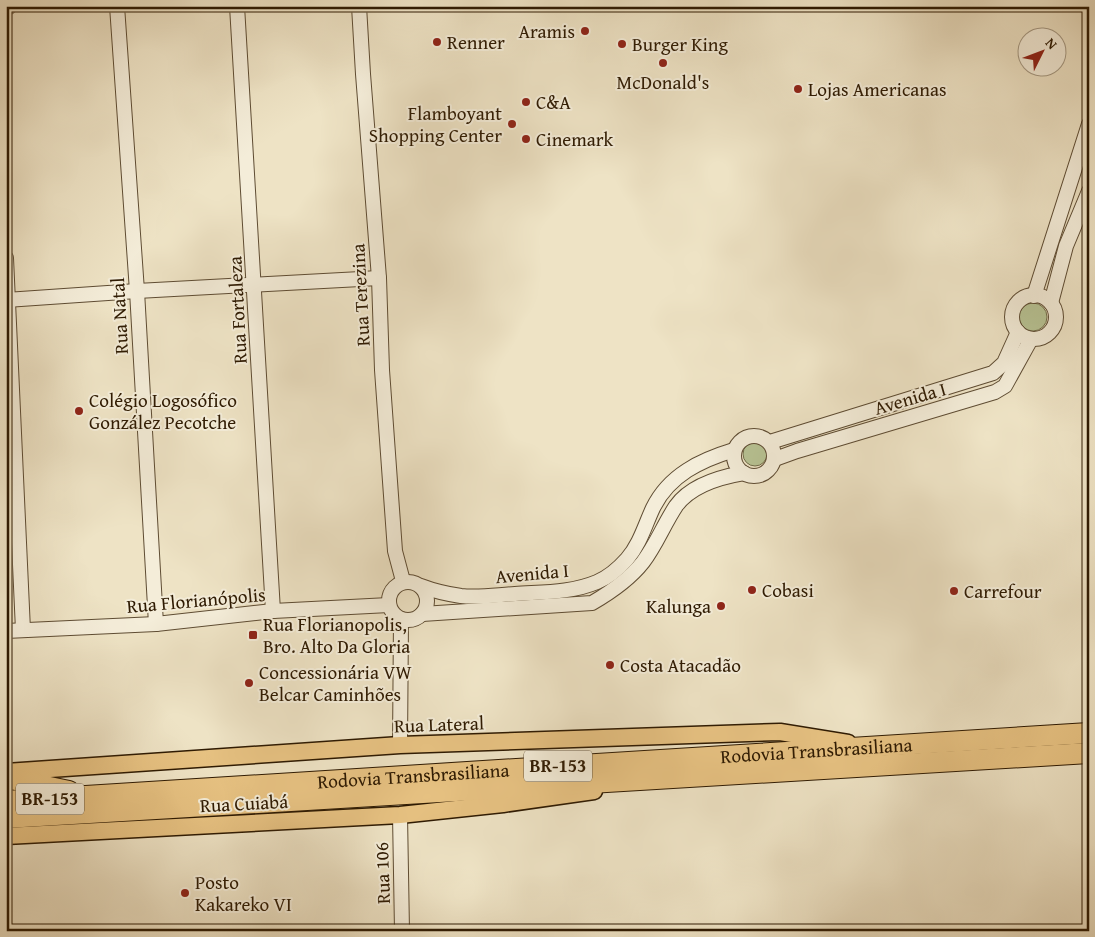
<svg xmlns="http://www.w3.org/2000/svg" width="1095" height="937" viewBox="0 0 1095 937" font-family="'Gentium Book Plus',serif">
<rect width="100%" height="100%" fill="#eee3c5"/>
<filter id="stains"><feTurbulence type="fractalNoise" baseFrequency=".004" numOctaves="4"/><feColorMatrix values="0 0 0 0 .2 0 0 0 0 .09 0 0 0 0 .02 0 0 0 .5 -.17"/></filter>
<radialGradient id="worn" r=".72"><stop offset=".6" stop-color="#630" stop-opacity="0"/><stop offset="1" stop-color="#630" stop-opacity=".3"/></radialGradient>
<g fill="#b8c495" stroke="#736f4c">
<circle cx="1033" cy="317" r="14"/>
<circle cx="755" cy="454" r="12"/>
</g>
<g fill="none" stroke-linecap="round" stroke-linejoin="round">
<g stroke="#5e4c33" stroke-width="16">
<g id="minor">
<polyline points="117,6 137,291 156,624"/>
<polyline points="237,6 273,611"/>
<polyline points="359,6 363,74 379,278 382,370 395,551 403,581"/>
<polyline points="6,9 10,6"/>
<polyline points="6,258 23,630"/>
<circle cx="1034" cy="317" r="22"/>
<polyline points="1034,296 1089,124"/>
<polyline points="6,300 137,291 379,278"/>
<polyline points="1051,303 1066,246 1089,191"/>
<circle cx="754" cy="456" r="20"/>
<polyline points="770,442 993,373 1004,363 1018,332"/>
<polyline points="775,459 797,451 995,392 1005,386 1031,339"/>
<circle cx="408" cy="601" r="19"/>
<path d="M421,586C434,591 447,594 461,596C479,598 497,595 515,594C542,592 571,593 597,582C609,577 619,568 627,559C640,544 645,525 653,508C669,475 701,460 734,450"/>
<path d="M422,614L592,603C611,592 629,580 643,562C656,545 664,524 676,506C691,485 720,477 744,473"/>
<polyline points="6,631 156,624 273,611 389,605"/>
<polyline points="400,745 401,619"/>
<polyline points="400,815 402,931"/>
</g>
</g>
<g stroke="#2e1a02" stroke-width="19">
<g id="major">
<polyline points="6,772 400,745 780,732 848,743"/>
<polyline points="6,836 400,815 503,804 594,791"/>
</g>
</g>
<g stroke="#2e1a02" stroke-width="22">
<g id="highway">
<polyline points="6,778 69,791"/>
<path id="s1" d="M6,801L1089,733"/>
<polyline points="6,818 1089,753"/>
</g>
</g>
<use href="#minor" stroke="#f4edd9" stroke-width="14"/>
<use href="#major" stroke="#e7c282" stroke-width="16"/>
<use href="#highway" stroke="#e7c282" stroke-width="20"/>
</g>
<g fill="#8f2418" stroke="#f4edd9" stroke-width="2">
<circle cx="585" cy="31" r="5"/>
<circle cx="437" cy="42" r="5"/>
<circle cx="622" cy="44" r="5"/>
<circle cx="663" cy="63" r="5"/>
<circle cx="798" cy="89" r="5"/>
<circle cx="526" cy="102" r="5"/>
<circle cx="512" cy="124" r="5"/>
<circle cx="526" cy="139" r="5"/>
<circle cx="79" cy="411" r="5"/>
<circle cx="752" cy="590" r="5"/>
<circle cx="954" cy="591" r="5"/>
<circle cx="721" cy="606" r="5"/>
<rect x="248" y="630" width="10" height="10" rx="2.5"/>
<circle cx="610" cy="665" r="5"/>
<circle cx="249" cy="683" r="5"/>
<circle cx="185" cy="893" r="5"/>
</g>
<g text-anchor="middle" stroke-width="4" stroke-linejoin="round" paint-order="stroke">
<g fill="#f4edd9" stroke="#695942" stroke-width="1">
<rect x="524" y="750.5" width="68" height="31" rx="4"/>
<rect x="16" y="783.5" width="68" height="31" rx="4"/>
</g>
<g font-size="18" font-weight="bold" fill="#2e1a02">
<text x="558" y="772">BR-153</text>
<text x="50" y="805">BR-153</text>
</g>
<g font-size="19" fill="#2e1a02" stroke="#f4edd9" text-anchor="start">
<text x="575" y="38" text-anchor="end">Aramis</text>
<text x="447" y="49">Renner</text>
<text x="632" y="51">Burger King</text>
<text x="663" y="89" text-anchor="middle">McDonald's</text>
<text x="808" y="96">Lojas Americanas</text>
<text x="536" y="109">C&amp;A</text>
<text x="502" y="120" text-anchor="end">Flamboyant<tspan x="502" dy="22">Shopping Center</tspan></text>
<text x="536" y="146">Cinemark</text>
<text x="89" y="407">Colégio Logosófico<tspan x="89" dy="22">González Pecotche</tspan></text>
<text x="762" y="597">Cobasi</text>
<text x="964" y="598">Carrefour</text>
<text x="711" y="613" text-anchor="end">Kalunga</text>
<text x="263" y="631">Rua Florianopolis,<tspan x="263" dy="22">Bro. Alto Da Gloria</tspan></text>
<text x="620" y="672">Costa Atacadão</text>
<text x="259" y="679">Concessionária VW<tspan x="259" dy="22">Belcar Caminhões</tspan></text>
<text x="195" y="889">Posto<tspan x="195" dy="22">Kakareko VI</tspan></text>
</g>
<g font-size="19" fill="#2e1a02" stroke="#f4edd9">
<text transform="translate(360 295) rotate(-93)" y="7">Rua Terezina</text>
<text transform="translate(237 310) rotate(-93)" y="7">Rua Fortaleza</text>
<text transform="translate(119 316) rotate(-93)" y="7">Rua Natal</text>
<text transform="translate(910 398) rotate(-16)" y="7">Avenida I</text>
<text transform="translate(532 573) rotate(-5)" y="7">Avenida I</text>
<text transform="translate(196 600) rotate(-5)" y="7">Rua Florianópolis</text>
<text transform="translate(439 724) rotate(-2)" y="7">Rua Lateral</text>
<text dy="7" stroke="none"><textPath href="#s1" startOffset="812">Rodovia Transbrasiliana</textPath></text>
<text dy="7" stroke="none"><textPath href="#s1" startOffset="408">Rodovia Transbrasiliana</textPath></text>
<text transform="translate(244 803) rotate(-3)" y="7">Rua Cuiabá</text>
<text transform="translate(382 873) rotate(-92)" y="7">Rua 106</text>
</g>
</g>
<rect width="1095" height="937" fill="none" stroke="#eee3c5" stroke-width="25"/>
<rect x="8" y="8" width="1080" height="922" fill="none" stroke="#2e1a02" stroke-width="2.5"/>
<rect x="12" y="12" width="1070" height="912" fill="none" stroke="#2e1a02"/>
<g transform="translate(1042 52) rotate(48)"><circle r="24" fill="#f4edd9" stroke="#a59983"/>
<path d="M0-4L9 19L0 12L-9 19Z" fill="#8f2418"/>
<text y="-8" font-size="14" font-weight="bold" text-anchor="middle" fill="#2e1a02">N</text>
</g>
<rect width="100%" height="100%" filter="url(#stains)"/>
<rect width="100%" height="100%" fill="url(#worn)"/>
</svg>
